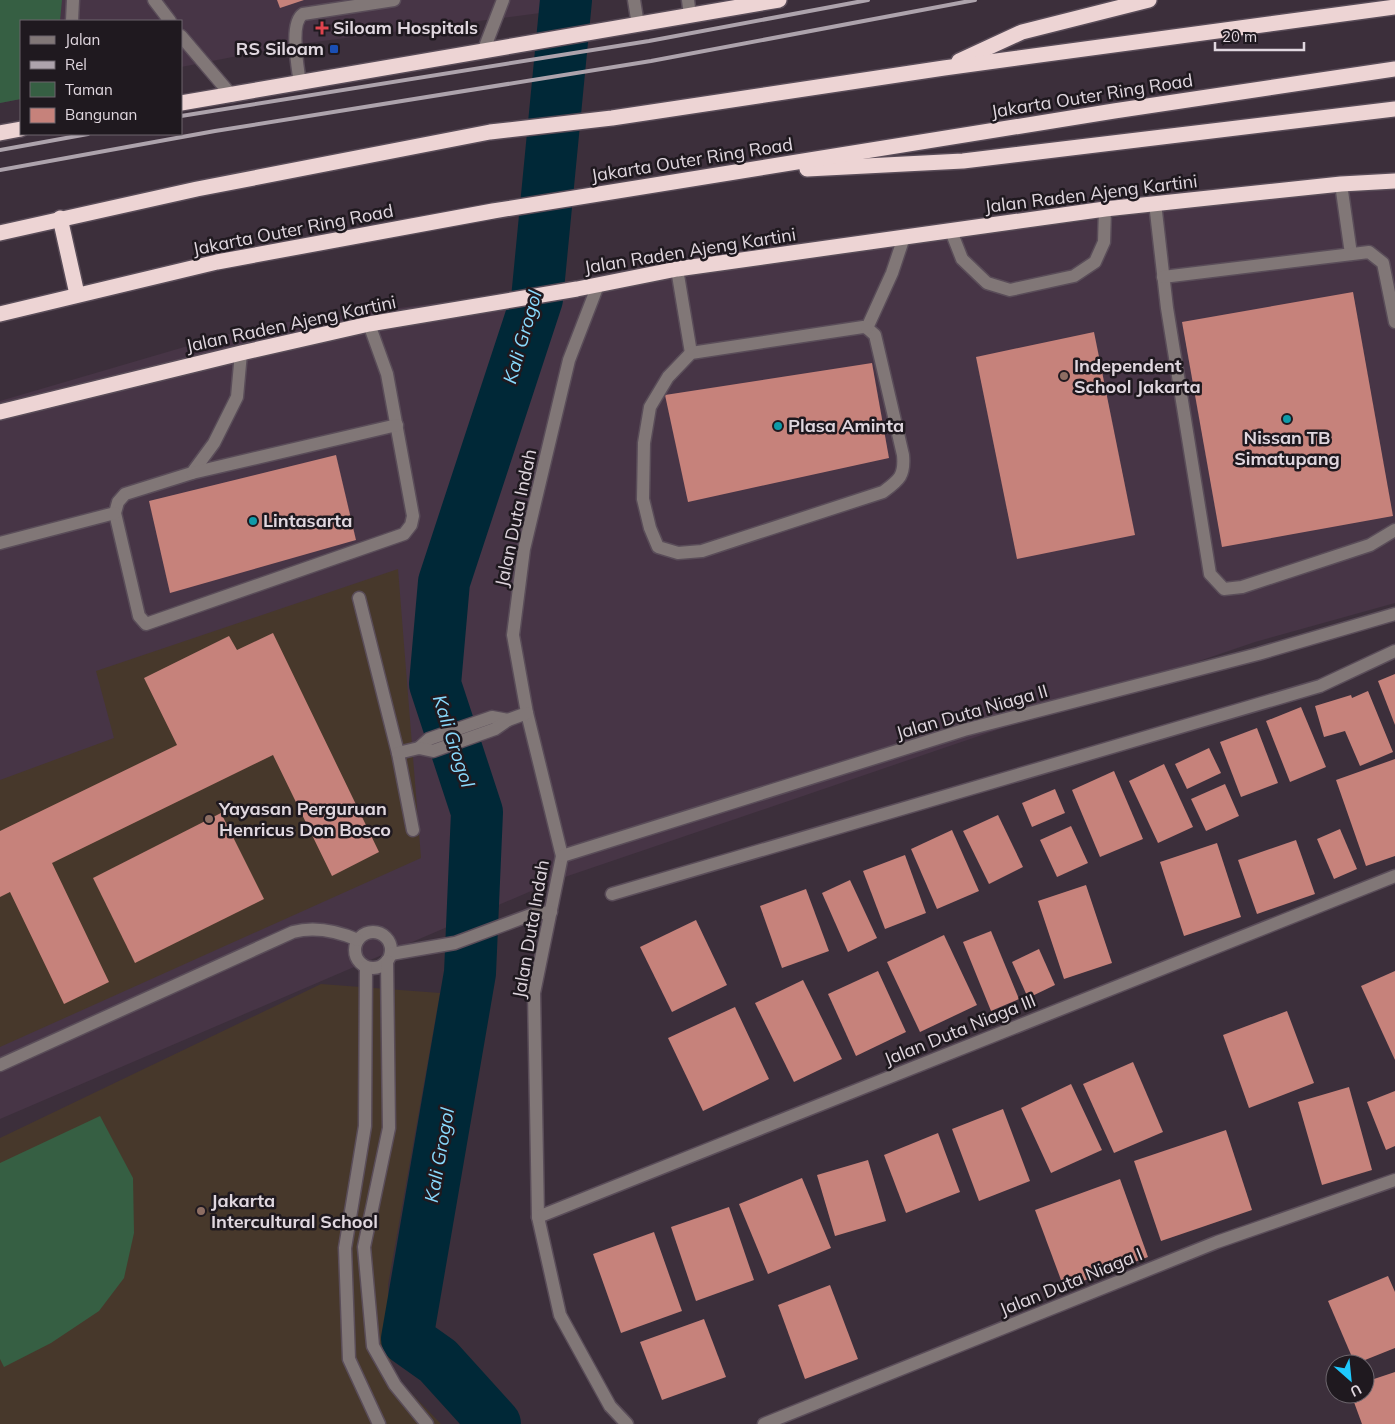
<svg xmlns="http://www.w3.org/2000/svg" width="1395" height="1424" viewBox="0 0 1395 1424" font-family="Mulish,sans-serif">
<rect width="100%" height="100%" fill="#3c2f3b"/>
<g fill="#473546">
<polygon points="0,0 547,0 548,12 299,44 181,67 181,21 21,21 21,99 0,103"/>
<polygon points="1395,182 1395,603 1255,642 559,879 0,1119 0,401 256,326"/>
</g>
<g fill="#47382b">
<polygon points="398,569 421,858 0,1047 0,780 114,738 96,671"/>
<polygon points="321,984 440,993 388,1285 391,1372 441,1424 0,1424 0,1138"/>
</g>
<g fill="#365f43">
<polygon points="0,0 62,0 60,21 21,21 21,99 0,103"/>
<polygon points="100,1116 133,1178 134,1233 124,1278 99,1311 51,1343 4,1367 0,1359 0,1163"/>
</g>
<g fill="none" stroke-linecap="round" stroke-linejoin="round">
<polyline stroke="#002837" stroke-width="52" points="495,1424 438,1361 407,1339 470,973 477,812 435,684 444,582 537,299 566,0"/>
</g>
<g fill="#c6827b">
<polygon points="277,0 304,0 280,8"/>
<polygon points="1353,292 1393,516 1222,547 1182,322"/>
<polygon points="1094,332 1135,535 1017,559 976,357"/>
<polygon points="872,363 889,458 688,502 665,395"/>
<polygon points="336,455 356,540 170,593 149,501"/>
<polygon points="273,633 379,852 332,876 273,755 52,863 109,982 64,1004 10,892 0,897 0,831 177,745 144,678 229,636 237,650"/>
<polygon points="1395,674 1395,725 1378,681"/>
<polygon points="1368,691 1393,752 1360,766 1345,731 1324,737 1315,706 1351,695 1352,698"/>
<polygon points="1301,707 1326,767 1290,782 1266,721"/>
<polygon points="1257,728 1278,783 1241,797 1220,742"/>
<polygon points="1209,748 1221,773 1187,789 1175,764"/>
<polygon points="1395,759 1395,856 1366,866 1336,780"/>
<polygon points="1164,764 1193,827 1158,843 1129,781"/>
<polygon points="1114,771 1143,839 1100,857 1072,790"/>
<polygon points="1225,784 1239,816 1206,831 1191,799"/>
<polygon points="1055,789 1065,813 1032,827 1022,803"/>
<polygon points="221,813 264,899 135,963 93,878"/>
<polygon points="998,815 1023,867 989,884 963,831"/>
<polygon points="1071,826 1088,863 1057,877 1040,840"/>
<polygon points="1340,829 1357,869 1334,879 1317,839"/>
<polygon points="952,830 979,891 937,909 911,849"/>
<polygon points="1296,840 1315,894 1257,914 1238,860"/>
<polygon points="1217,843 1241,917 1184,936 1160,862"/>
<polygon points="905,855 926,913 885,929 863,871"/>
<polygon points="850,880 877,938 848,952 822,893"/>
<polygon points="1086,885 1112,963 1064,979 1038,901"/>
<polygon points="806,889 829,951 782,968 760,906"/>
<polygon points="696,920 727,985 672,1012 640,947"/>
<polygon points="991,931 1019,999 991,1011 963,942"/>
<polygon points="944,935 977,1005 920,1032 887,962"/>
<polygon points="1039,949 1055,985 1028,998 1012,962"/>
<polygon points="878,971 906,1032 856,1056 828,994"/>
<polygon points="1395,971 1395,1060 1361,986"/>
<polygon points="803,980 842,1059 794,1082 755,1003"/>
<polygon points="735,1007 769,1079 703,1111 668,1038"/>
<polygon points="1287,1011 1314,1083 1249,1108 1223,1035"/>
<polygon points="1133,1062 1163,1132 1114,1153 1083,1084"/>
<polygon points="1071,1084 1102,1150 1051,1173 1021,1108"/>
<polygon points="1349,1087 1372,1170 1322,1185 1298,1102"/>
<polygon points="1395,1091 1395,1146 1386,1150 1367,1102"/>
<polygon points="1003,1109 1030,1181 979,1201 952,1129"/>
<polygon points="1226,1130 1252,1210 1161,1241 1134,1161"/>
<polygon points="938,1133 960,1192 906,1213 884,1155"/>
<polygon points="868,1160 886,1221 835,1236 817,1175"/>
<polygon points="802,1178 831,1248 768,1274 739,1204"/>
<polygon points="1120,1179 1148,1257 1064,1288 1035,1210"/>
<polygon points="729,1207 754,1280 696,1301 671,1227"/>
<polygon points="654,1232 682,1311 621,1333 593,1254"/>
<polygon points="1388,1276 1395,1292 1395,1348 1355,1364 1328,1301"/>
<polygon points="830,1285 858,1359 805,1379 778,1305"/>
<polygon points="704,1319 726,1377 662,1400 640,1342"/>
<polygon points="1395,1372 1395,1424 1362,1424 1351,1394 1365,1394 1365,1382"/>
</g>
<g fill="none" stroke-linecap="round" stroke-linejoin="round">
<g stroke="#5a4d59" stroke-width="15">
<g id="minor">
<polyline points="154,0 170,21"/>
<polyline points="634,0 638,25"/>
<polyline points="688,0 690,16"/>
<polyline points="72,21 73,0"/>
<polyline points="181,36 232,96"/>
<polyline points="483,52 503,0"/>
<path d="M300,84C298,68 289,23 303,14L394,0"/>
<polyline points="1341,184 1351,254"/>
<polyline points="1155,203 1167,308 1210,574 1224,589 1242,587 1370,545 1395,530"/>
<polyline points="951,231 962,259 987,283 1010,290 1074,276 1095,262 1104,242 1105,209"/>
<polyline points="677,269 691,353"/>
<polyline points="1163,277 1369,252 1383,263 1395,322"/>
<polyline points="598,285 569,360 524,549 513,635 527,713 562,856 534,993 538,1217 560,1315 610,1406 627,1424"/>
<path d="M863,327L867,328L875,335L903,455C905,476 899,480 883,492L702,551L678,553L658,547L650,528L643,499L644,443L650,407L668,377L691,353Z"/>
<polyline points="867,328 892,273 904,237"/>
<polyline points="241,353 237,397 214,443 192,473 125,494 118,502 115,513 139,616 146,624 404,534 411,525 413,516 387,374 369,324"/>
<polyline points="192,473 397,425"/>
<polyline points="0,543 115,513"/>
<polyline points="359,598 398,753 413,830"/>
<polyline points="419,748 429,739 492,717 508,720"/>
<polyline points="398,753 419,748 433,751 495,729 508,720 527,713"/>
<polyline points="562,856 964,730 1258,654 1395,614"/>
<polyline points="612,894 1320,686 1395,651"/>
<circle cx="373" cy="950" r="18"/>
<polyline points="391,954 455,943 533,914 551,912"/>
<polyline points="387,961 389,1128 364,1247 373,1346 395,1385 427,1424"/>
<polyline points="366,967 365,1126 345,1248 349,1359 379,1424"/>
<path d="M0,1065L293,932C316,926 337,931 358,940"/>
<polyline points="538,1217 1395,876"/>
<polyline points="764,1424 1217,1242 1395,1180"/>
</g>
</g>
<g stroke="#5a4d59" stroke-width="18">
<g id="highway">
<polyline points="959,61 1022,32 1149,0"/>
<polyline points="181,103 779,0"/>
<polyline points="0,133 21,129"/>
<polyline points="807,169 963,161 1395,109"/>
<polyline points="60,218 77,294"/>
<polyline points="0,233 197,189 490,132 612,118 944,68 1395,7"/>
<polyline points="0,314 217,262 493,211 1114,111 1395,69"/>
<polyline points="0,412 241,353 369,324 577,289 677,269 1105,209 1341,184 1395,181"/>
</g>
</g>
<use href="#minor" stroke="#817777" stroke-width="12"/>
<use href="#highway" stroke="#edd4d4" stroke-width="15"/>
<g stroke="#ada3ac" stroke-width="4">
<polyline points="181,116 649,41 868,0"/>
<polyline points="0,150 88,134"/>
<polyline points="0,170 215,131 651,61 975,0"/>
</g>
</g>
<path fill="#e0444e" stroke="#1f191f" stroke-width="2" d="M319.5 20.5h5v5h5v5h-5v5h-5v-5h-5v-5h5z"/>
<rect fill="#1a4fb4" stroke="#1f191f" stroke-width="2" x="329" y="44" width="10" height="10" rx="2.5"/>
<g fill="#8d6e63" stroke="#1f191f" stroke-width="2">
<circle cx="1064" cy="376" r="5"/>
<circle cx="209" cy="819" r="5"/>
<circle cx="201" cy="1211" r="5"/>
</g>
<g fill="#0f9aa8" stroke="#1f191f" stroke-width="2">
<circle cx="1287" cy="419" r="5"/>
<circle cx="778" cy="426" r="5"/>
<circle cx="253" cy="521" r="5"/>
</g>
<g text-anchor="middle" stroke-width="5" stroke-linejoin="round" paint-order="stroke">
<g font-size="18" font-weight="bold" fill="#e0d7df" stroke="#1f191f" text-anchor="start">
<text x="333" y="34">Siloam Hospitals</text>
<text x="324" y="55" text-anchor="end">RS Siloam</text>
<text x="1074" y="372">Independent<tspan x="1074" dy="21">School Jakarta</tspan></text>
<text x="788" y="432">Plasa Aminta</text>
<text x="1287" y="444" text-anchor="middle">Nissan TB<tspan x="1287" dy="21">Simatupang</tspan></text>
<text x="263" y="527">Lintasarta</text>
<text x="219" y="815">Yayasan Perguruan<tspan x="219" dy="21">Henricus Don Bosco</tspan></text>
<text x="211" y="1207">Jakarta<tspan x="211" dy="21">Intercultural School</tspan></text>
</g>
<g font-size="18" fill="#e0d7df" stroke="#1f191f">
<text transform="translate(1092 96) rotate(-9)" y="6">Jakarta Outer Ring Road</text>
<text transform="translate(692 160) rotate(-9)" y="6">Jakarta Outer Ring Road</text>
<text transform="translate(1091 194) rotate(-7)" y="6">Jalan Raden Ajeng Kartini</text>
<text transform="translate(293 230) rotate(-11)" y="6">Jakarta Outer Ring Road</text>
<text transform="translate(690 251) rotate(-9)" y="6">Jalan Raden Ajeng Kartini</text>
<text transform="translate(291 324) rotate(-12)" y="6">Jalan Raden Ajeng Kartini</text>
<text transform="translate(516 518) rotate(-78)" y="6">Jalan Duta Indah</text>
<text transform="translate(972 712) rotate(-16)" y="6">Jalan Duta Niaga II</text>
<text transform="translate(531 929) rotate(-80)" y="6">Jalan Duta Indah</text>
<text transform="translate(960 1030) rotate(-22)" y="6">Jalan Duta Niaga III</text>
<text transform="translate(1071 1282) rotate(-22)" y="6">Jalan Duta Niaga I</text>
</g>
<g font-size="19" font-style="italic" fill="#89dafd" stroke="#1f191f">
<text transform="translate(522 337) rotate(-74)" y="7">Kali Grogol</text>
<text transform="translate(454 741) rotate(72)" y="7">Kali Grogol</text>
<text transform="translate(439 1155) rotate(-80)" y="7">Kali Grogol</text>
</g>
</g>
<rect x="20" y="20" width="162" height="115" fill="#1f191f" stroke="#6c656c"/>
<rect x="30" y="36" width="25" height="8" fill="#817777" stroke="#6c656c"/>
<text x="65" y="45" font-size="15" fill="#e0d7df">Jalan</text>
<rect x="30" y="61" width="25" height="8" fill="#ada3ac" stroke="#6c656c"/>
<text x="65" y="70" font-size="15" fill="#e0d7df">Rel</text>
<rect x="30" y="82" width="25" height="15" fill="#365f43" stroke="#6c656c"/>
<text x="65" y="95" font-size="15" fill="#e0d7df">Taman</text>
<rect x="30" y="108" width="25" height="15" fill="#c6827b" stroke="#6c656c"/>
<text x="65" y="120" font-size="15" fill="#e0d7df">Bangunan</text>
<g transform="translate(1350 1379) rotate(153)"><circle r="24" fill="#1f191f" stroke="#6c656c"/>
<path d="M0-4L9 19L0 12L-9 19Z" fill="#1fc9fd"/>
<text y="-8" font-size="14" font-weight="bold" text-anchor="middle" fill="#e0d7df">U</text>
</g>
<path d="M1215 42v8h89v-8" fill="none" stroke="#e0d7df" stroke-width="2.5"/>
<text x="1222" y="42" font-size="15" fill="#e0d7df" stroke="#1f191f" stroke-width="4" paint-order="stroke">20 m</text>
</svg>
